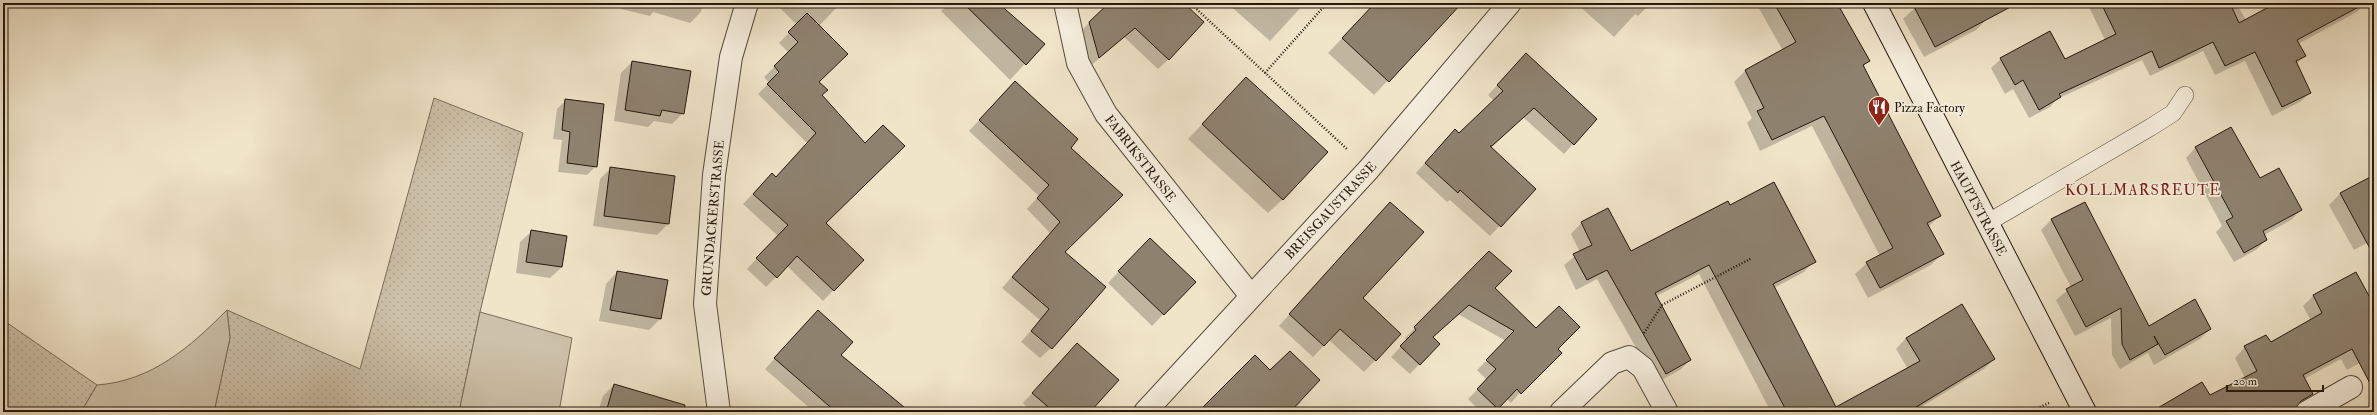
<svg xmlns="http://www.w3.org/2000/svg" width="2377" height="415" viewBox="0 0 2377 415" font-family="'IM FELL Double Pica',serif">
<defs>
<pattern id="grass-dots" width="8" height="8" patternUnits="userSpaceOnUse"><rect width="8" height="8" fill="#cdc1a9"/><path d="M2 2h.1M6 6h.1" fill="none" stroke="#b0a590" stroke-width="1.8" stroke-linecap="round"/></pattern>
</defs>
<rect width="100%" height="100%" fill="#f0e4c9"/>
<filter id="stains"><feTurbulence type="fractalNoise" baseFrequency=".005" numOctaves="4"/><feColorMatrix values="0 0 0 0 .2 0 0 0 0 .09 0 0 0 0 .02 0 0 0 .5 -.17"/></filter>
<radialGradient id="worn" r=".72"><stop offset=".6" stop-color="#630" stop-opacity="0"/><stop offset="1" stop-color="#630" stop-opacity=".3"/></radialGradient>
<g fill="url(#grass-dots)" stroke="#786c5b">
<polygon points="434,98 523,133 480,312 459,412 214,412 230,338 227,310 360,369"/>
<polygon points="3,320 97,385 81,412 3,412"/>
</g>
<g fill="#cdc1a9" stroke="#786c5b">
<path d="M227,310L230,338L214,412H81L97,385C152,381 190,347 227,310Z"/>
<polygon points="480,312 572,338 559,412 459,412"/>
</g>
<g fill="#0003">
<polygon points="622,3 703,3 701,12 690,23 653,12 650,16 621,9"/>
<polygon points="780,3 841,3 819,26 818,82 821,95 825,224 862,260 823,301 787,266 766,287 747,269 778,236 743,204 772,174 776,178 807,143 758,94 769,83 764,77 789,53 779,43 797,25 778,6"/>
<polygon points="942,3 1008,3 1003,8 1043,44 1010,80 941,11 946,7"/>
<polygon points="1109,3 1182,3 1169,59 1158,69 1124,37 1089,67 1079,33"/>
<polygon points="1227,3 1305,3 1270,41"/>
<polygon points="1376,3 1461,3 1374,95 1328,53"/>
<polygon points="1576,3 1651,3 1638,16 1635,14 1614,37"/>
<polygon points="1756,3 1827,3 1868,61 1863,67 1940,215 1928,227 1943,253 1931,265 1868,298 1855,274 1867,263 1880,256 1812,126 1760,151 1747,123 1752,118 1734,82 1745,71 1783,51"/>
<polygon points="1924,3 1978,3 1987,19 1976,30 1924,57 1903,19 1915,8"/>
<polygon points="2087,3 2236,3 2246,20 2286,3 2365,3 2357,12 2298,44 2305,56 2296,64 2310,93 2300,102 2272,116 2245,61 2215,75 2203,51 2150,76 2142,60 2057,99 2050,107 2029,118 2013,89 2005,94 1991,68 2001,59 2064,60 2105,40"/>
<polygon points="632,62 683,113 672,124 654,121 648,127 614,121 621,73"/>
<polygon points="1516,65 1573,144 1564,154 1523,117 1490,148 1535,189 1490,236 1450,200 1447,202 1416,173 1445,140 1459,134 1494,101 1488,95"/>
<polygon points="1246,78 1283,199 1268,213 1188,139"/>
<polygon points="1005,93 1069,148 1064,252 1051,348 1040,358 1021,342 1040,320 1002,288 1050,233 1027,209 1039,196 969,131"/>
<polygon points="566,100 596,166 587,175 558,172 562,140 553,139 557,109"/>
<polygon points="2196,147 2259,179 2301,210 2291,220 2264,235 2266,240 2256,250 2234,262 2216,232 2222,226 2186,158"/>
<polygon points="611,168 674,176 668,224 657,235 593,226 600,179"/>
<polygon points="2374,176 2374,239 2354,250 2329,205 2340,194"/>
<polygon points="2084,203 2148,327 2210,329 2200,339 2154,365 2148,353 2120,369 2112,355 2111,318 2075,336 2056,300 2071,287 2041,230 2051,220"/>
<polygon points="1730,206 1814,261 1804,272 1774,288 1836,408 1908,369 1896,349 1906,338 1994,359 1984,369 1921,407 1924,412 1771,412 1699,274 1655,297 1690,360 1680,370 1656,383 1597,279 1576,290 1564,265 1580,252 1571,234 1581,223 1608,209 1631,253"/>
<polygon points="1379,214 1361,298 1400,334 1364,372 1329,340 1313,357 1279,326"/>
<polygon points="532,231 562,267 550,278 516,273 520,242"/>
<polygon points="1139,250 1194,282 1152,326 1108,283"/>
<polygon points="1489,252 1494,288 1556,349 1511,403 1507,399 1494,412 1481,412 1468,399 1487,380 1477,370 1506,341 1458,314 1432,337 1439,344 1410,374 1391,357 1407,340 1405,338"/>
<polygon points="617,272 667,281 660,319 649,330 599,321 606,284"/>
<polygon points="2313,296 2374,307 2374,355 2347,370 2341,359 2304,379 2312,394 2294,412 2153,412 2209,397 2245,378 2235,358 2245,347 2270,343 2311,321 2303,306"/>
<polygon points="808,322 840,355 889,412 814,412 765,369"/>
<polygon points="1068,354 1089,412 1021,412 1026,406 1023,403"/>
<polygon points="614,385 678,412 598,412 603,396"/>
<polygon points="1299,400 1301,402 1292,412 1199,412"/>
</g>
<g fill="#8e826f" stroke="#23180d">
<polygon points="963,3 998,3 1045,44 1026,65"/>
<polygon points="1109,3 1184,3 1204,22 1169,60 1135,28 1099,58 1089,22"/>
<polygon points="1375,3 1462,3 1389,82 1342,38"/>
<polygon points="1774,3 1837,3 1870,61 1863,65 1941,216 1927,223 1944,254 1880,288 1866,262 1893,248 1824,116 1772,140 1757,111 1764,108 1745,70 1796,42"/>
<polygon points="1912,3 2018,3 1935,47"/>
<polygon points="2101,3 2230,3 2239,23 2276,3 2366,3 2297,40 2306,56 2296,61 2311,93 2282,107 2255,52 2225,66 2213,42 2159,68 2152,51 2059,94 2061,97 2039,110 2023,80 2015,85 2000,58 2050,31 2065,59 2116,34"/>
<polygon points="807,13 848,54 819,82 828,90 822,95 865,143 883,125 905,146 826,223 864,260 834,291 797,256 777,278 756,258 788,225 753,194 772,173 776,177 816,133 767,84 779,72 774,66 798,42 788,32"/>
<polygon points="1526,53 1597,119 1574,145 1534,108 1492,146 1490,146 1536,189 1501,227 1460,190 1458,193 1425,163 1455,129 1459,133 1503,91 1497,85"/>
<polygon points="632,61 691,71 684,114 662,110 660,116 625,110"/>
<polygon points="1246,77 1328,152 1283,200 1202,124"/>
<polygon points="1015,81 1078,139 1071,148 1123,195 1065,252 1106,287 1052,349 1031,331 1049,309 1012,277 1060,222 1037,198 1049,185 979,120"/>
<polygon points="565,99 604,104 597,167 567,163 570,132 562,130"/>
<polygon points="2231,127 2260,178 2279,168 2302,210 2263,231 2267,240 2244,253 2226,221 2233,217 2195,147"/>
<polygon points="610,167 675,176 669,224 604,216"/>
<polygon points="2374,175 2374,256 2340,193"/>
<polygon points="1774,182 1816,262 1773,284 1836,407 1920,361 1906,338 1962,304 1995,359 1908,412 1787,412 1709,265 1655,293 1691,360 1666,374 1607,270 1587,280 1573,254 1592,245 1581,222 1608,208 1631,251 1728,201 1730,205"/>
<polygon points="1390,202 1424,232 1363,298 1401,334 1376,361 1340,329 1324,346 1289,314"/>
<polygon points="2085,202 2149,326 2195,299 2211,329 2165,355 2154,336 2158,344 2130,360 2122,344 2121,308 2086,327 2066,289 2083,280 2051,219"/>
<polygon points="531,230 567,236 562,267 526,262"/>
<polygon points="1150,238 1196,282 1164,315 1118,271"/>
<polygon points="1489,251 1512,271 1495,288 1536,328 1559,306 1580,327 1558,349 1562,353 1521,394 1517,389 1498,409 1477,389 1496,369 1486,360 1514,331 1469,305 1433,337 1440,344 1420,365 1400,346 1416,330 1414,327"/>
<polygon points="617,271 668,280 661,319 610,310"/>
<polygon points="2356,272 2374,305 2374,391 2352,349 2303,375 2313,394 2301,401 2295,412 2151,412 2202,382 2210,395 2257,371 2244,346 2266,335 2271,342 2322,313 2313,295"/>
<polygon points="818,310 853,342 841,355 910,412 836,412 774,358"/>
<polygon points="1077,343 1119,380 1090,412 1054,412 1032,393"/>
<polygon points="1290,351 1320,380 1290,412 1198,412 1255,355 1270,370"/>
<polygon points="614,384 685,405 684,412 606,412"/>
</g>
<g fill="none" stroke-linecap="round" stroke-linejoin="round">
<g stroke="#564b3c" stroke-width="18">
<polyline id="lane" points="1987,223 2151,127 2173,113 2185,95"/>
</g>
<g stroke="#564b3c" stroke-width="24">
<g id="street">
<polyline points="1065,3 1078,63 1106,114 1251,296"/>
<polyline points="719,412 705,304 714,175 731,57 747,3"/>
<polyline points="1145,412 1369,169 1510,3"/>
<polyline points="1561,412 1612,363 1629,357 1643,368 1667,412"/>
<polyline points="2307,412 2351,387"/>
</g>
</g>
<g stroke="#23180d" stroke-width="24">
<polyline id="secondary" points="1874,3 2085,412"/>
</g>
<g stroke="#23180d" stroke-width="2.5" stroke-dasharray="1 2" stroke-linecap="butt">
<polyline points="1190,3 1348,150"/>
<polyline points="1265,73 1327,3"/>
<polyline points="1644,333 1662,305 1752,258"/>
<polyline points="2029,412 2049,403"/>
</g>
<use href="#lane" stroke="#f5eddc" stroke-width="17"/>
<use href="#street" stroke="#f5eddc" stroke-width="22"/>
<use href="#secondary" stroke="#f5eddc" stroke-width="22"/>
</g>
<defs>
<g id="restaurant-pin" transform="scale(1.15)"><path d="M0 17L-7.5 6A9.5 9.5 0 1 1 7.5 6Z" fill="#8f2418" stroke="#f5eddc"/><path d="M-5-6h1v4h1v-4h1v4h1v-4h1v5L-1.5 .5V6h-2V.5L-5-1ZM5-6V6H3V1.5H1.5Q1.5-4 5-6Z" fill="#fff"/></g>
</defs>
<g fill-rule="evenodd">
<use href="#restaurant-pin" x="1879" y="107"/>
</g>
<g text-anchor="middle" stroke-width="3.5" stroke-linejoin="round" paint-order="stroke">
<g font-size="13" fill="#23180d" stroke="#f5eddc" text-anchor="start">
<text x="1894" y="112">Pizza Factory</text>
</g>
<g font-size="13" fill="#23180d" stroke="#f5eddc">
<text transform="translate(1141 158) rotate(52)" y="5">FABRIKSTRASSE</text>
<text transform="translate(1979 208) rotate(62)" y="5">HAUPTSTRASSE</text>
<text transform="translate(1330 210) rotate(-47)" y="5">BREISGAUSTRASSE</text>
<text transform="translate(712 218) rotate(-85)" y="5">GRUNDACKERSTRASSE</text>
</g>
<g font-size="15" letter-spacing="1" fill="#7a1f14" stroke="#f5eddc">
<text x="2143" y="195">KOLLMARSREUTE</text>
</g>
</g>
<rect width="2377" height="415" fill="none" stroke="#f0e4c9" stroke-width="16"/>
<rect x="4" y="4" width="2369" height="407" fill="none" stroke="#23180d" stroke-width="2"/>
<rect x="8" y="8" width="2361" height="399" fill="none" stroke="#23180d"/>
<path d="M2227 385v6h96v-6" fill="none" stroke="#23180d" stroke-width="2"/>
<text x="2233" y="385" font-size="12" fill="#23180d" stroke="#f5eddc" stroke-width="3" paint-order="stroke">20 m</text>
<rect width="100%" height="100%" filter="url(#stains)"/>
<rect width="100%" height="100%" fill="url(#worn)"/>
</svg>
